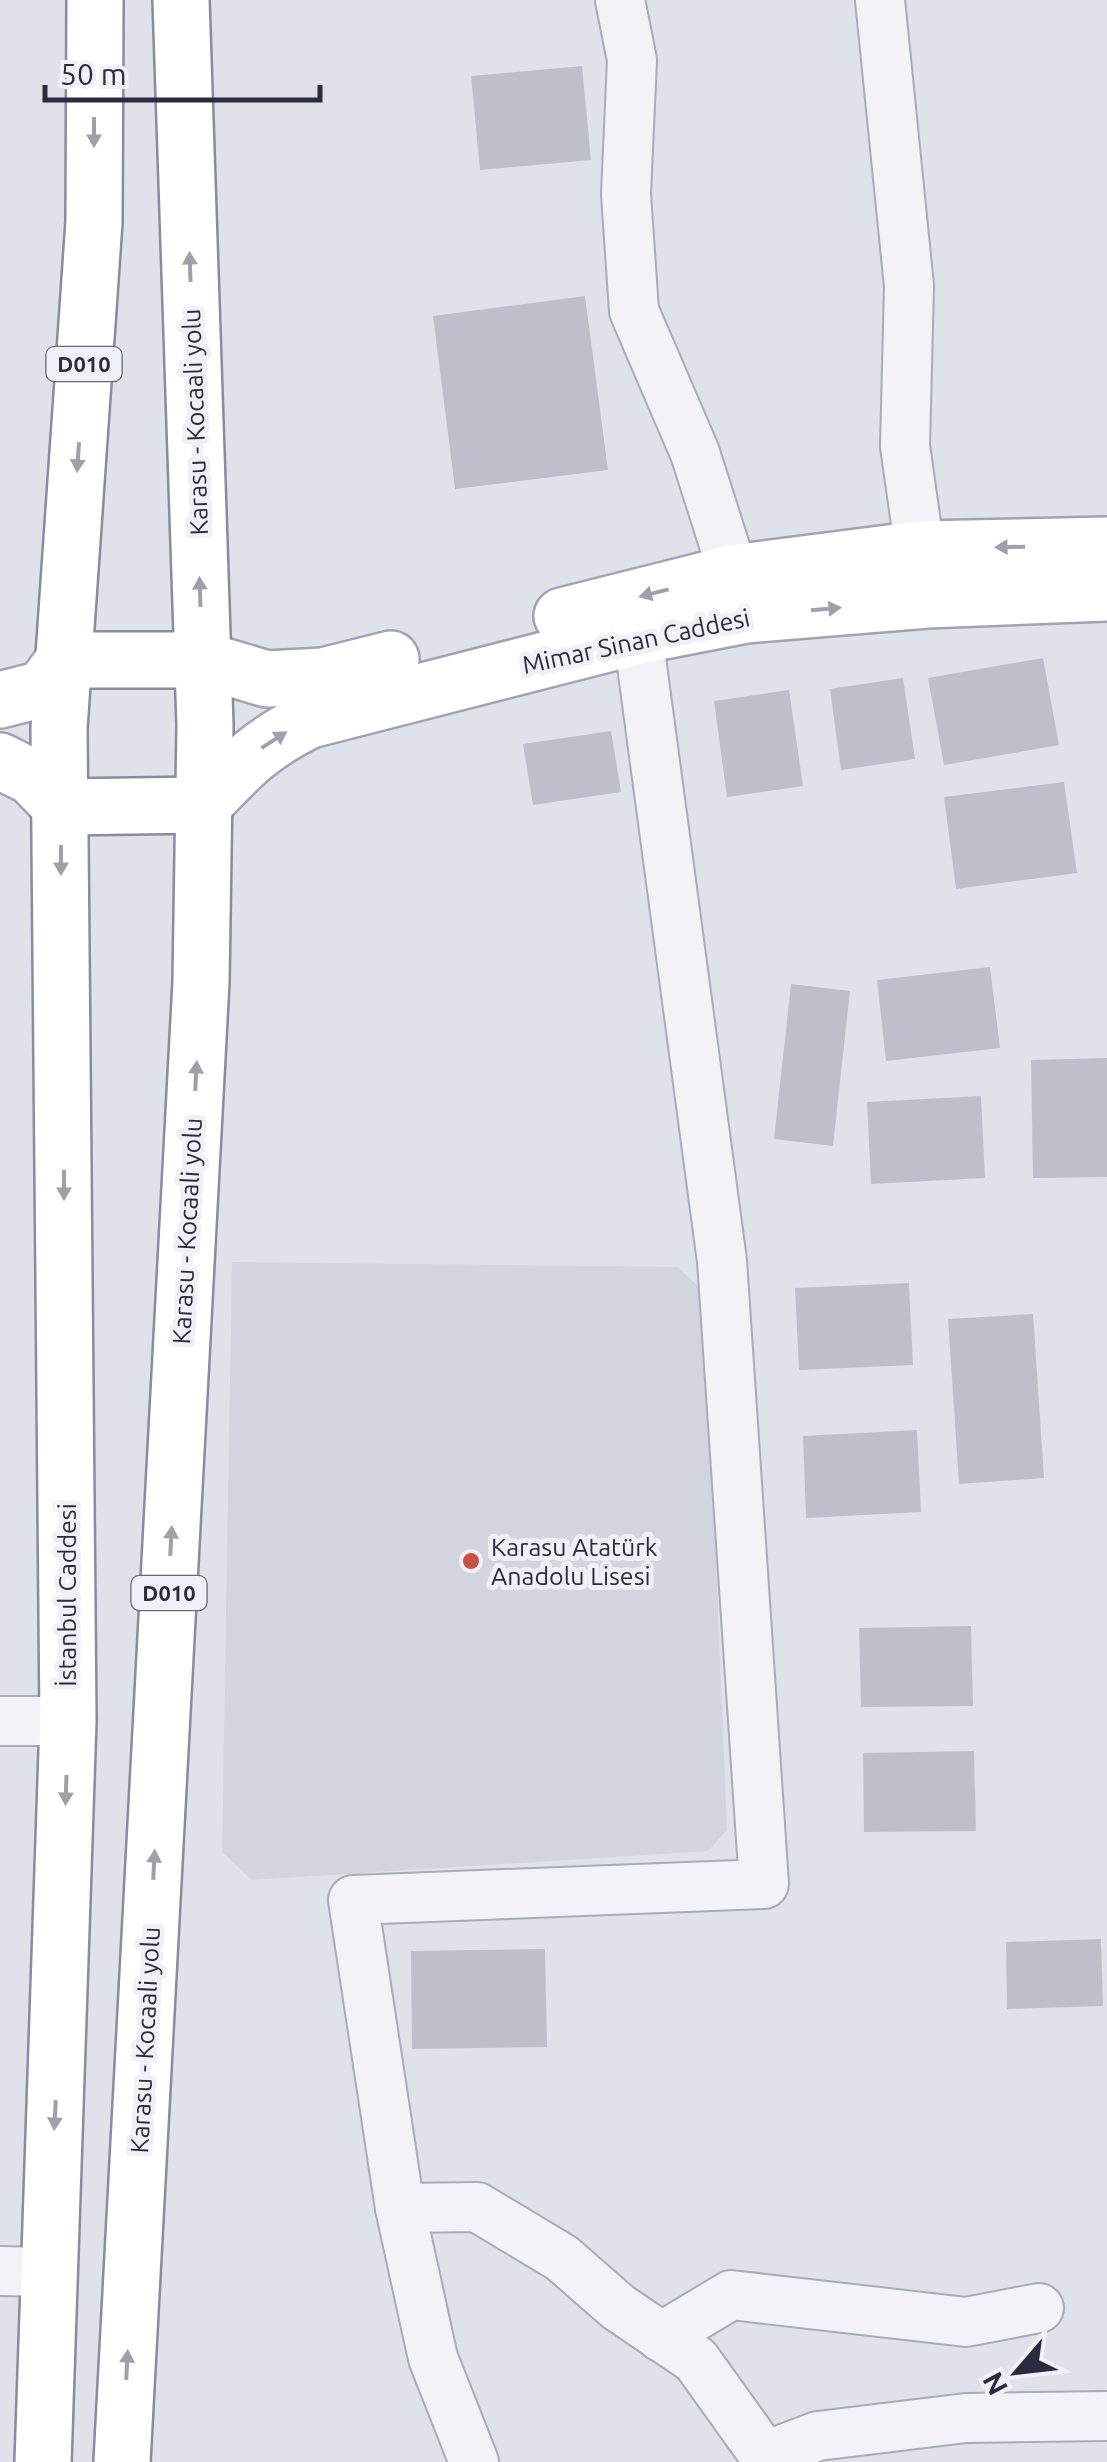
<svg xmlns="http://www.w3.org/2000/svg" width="1107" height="2462" viewBox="0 0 1107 2462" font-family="Ubuntu,sans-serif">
<rect width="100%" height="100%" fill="#e0e2e9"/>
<polygon fill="#d2d4de" points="232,1262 678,1267 705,1293 727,1830 708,1851 252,1880 222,1852"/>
<g fill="#bdc0cb">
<polygon points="582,66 591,160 480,170 471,76"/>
<polygon points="585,296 608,470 455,489 433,316"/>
<polygon points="1043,658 1059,745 944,765 928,678"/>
<polygon points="903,678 915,759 841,770 830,689"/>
<polygon points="789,690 803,786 727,797 714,701"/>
<polygon points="611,731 621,792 533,805 523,744"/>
<polygon points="1064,782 1077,873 956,889 944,797"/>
<polygon points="990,967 1000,1048 886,1061 877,980"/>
<polygon points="791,984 850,991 833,1146 774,1139"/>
<polygon points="1107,1058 1107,1177 1033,1178 1031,1060"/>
<polygon points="981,1096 985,1178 871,1184 867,1102"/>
<polygon points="909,1283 913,1365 799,1370 795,1288"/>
<polygon points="1033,1314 1044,1478 959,1484 948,1319"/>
<polygon points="917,1430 921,1512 806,1518 803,1436"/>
<polygon points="971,1626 973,1706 861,1707 859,1628"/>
<polygon points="974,1751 976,1831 864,1832 863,1753"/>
<polygon points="1101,1939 1103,2006 1007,2009 1006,1942"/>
<polygon points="545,1949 547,2047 412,2049 411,1951"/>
</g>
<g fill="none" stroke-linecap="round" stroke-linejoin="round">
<g stroke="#a9abb6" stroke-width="52">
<g id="minor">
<polyline points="620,0 632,60 626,194 634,311 695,453 744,607"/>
<polyline points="880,0 909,286 905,446 925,587"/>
<polyline points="0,1721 68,1721"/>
<polyline points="400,2208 477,2207 562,2258 618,2307 696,2360 769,2462"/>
<polyline points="0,2271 48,2272"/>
<polyline points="661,2337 731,2295 966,2322 1039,2308"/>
<polyline points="474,2462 433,2358 400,2208 353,1900 764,1884 722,1261 638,636"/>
<polyline points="765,2462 765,2456 818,2436 966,2418 1107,2416"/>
</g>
</g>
<g stroke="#a0a3b4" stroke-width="60">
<g id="major">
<polyline points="562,616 733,573 920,549 1107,545"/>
<polyline points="203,660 267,679 323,676 391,659"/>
<polyline points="0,700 43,689 64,660"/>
<polyline points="0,761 32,777 61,807"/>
<path d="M203,805C240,766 260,744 310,720L638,636L746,615L927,600L1107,593"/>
</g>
</g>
<g stroke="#888c9f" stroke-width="60">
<g id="highway">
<polyline points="64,660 203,660"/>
<polyline points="61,807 203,805"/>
<polyline points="43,2462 68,1721 59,728 94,222 95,0"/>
<polyline points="122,2462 201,982 205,725 181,0"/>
</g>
</g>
<use href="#minor" stroke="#f3f3f7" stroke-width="48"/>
<use href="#major" stroke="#fff" stroke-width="55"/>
<use href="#highway" stroke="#fff" stroke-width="55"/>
</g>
<defs><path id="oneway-solid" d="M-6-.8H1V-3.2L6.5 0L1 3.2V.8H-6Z" transform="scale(2.5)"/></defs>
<g fill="#9fa0a9">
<use href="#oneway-solid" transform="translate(94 132) rotate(90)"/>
<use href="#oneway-solid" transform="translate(190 267) rotate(-92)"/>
<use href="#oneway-solid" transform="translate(78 457) rotate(94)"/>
<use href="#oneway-solid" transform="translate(1010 547) rotate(179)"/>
<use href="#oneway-solid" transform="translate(200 592) rotate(-92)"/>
<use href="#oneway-solid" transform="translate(654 593) rotate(166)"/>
<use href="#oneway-solid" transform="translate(826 609) rotate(-5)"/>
<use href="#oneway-solid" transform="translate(274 740) rotate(-33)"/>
<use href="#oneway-solid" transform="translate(61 860) rotate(90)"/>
<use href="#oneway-solid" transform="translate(196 1076) rotate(-87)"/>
<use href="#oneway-solid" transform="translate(64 1185) rotate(90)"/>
<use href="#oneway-solid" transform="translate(171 1541) rotate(-87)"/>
<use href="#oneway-solid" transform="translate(66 1790) rotate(92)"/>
<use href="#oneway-solid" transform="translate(154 1865) rotate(-87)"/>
<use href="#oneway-solid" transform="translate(55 2115) rotate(93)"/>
<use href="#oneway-solid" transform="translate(127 2365) rotate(-87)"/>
</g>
<circle fill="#cb5048" stroke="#eff1f6" stroke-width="4" cx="471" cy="1561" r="10"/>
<g text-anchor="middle" stroke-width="10" stroke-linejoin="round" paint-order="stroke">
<g fill="#eff1f6" stroke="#646777" stroke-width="2.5">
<rect x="46.5" y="347" width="75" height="34" rx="8"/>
<rect x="131.5" y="1576" width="75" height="34" rx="8"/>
</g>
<g font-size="22" font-weight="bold" fill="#292c40">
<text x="84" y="372">D010</text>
<text x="169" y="1601">D010</text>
</g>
<g font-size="25" fill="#292c40" stroke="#eff1f6">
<text transform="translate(195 422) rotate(-92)" y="9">Karasu - Kocaali yolu</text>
<text transform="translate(636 641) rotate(-12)" y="9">Mimar Sinan Caddesi</text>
<text transform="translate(187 1231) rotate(-87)" y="9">Karasu - Kocaali yolu</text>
<text transform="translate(67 1595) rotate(-90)" y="9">İstanbul Caddesi</text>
<text transform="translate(145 2040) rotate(-87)" y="9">Karasu - Kocaali yolu</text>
</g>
<g font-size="25" fill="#292c40" stroke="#eff1f6" text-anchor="start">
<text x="491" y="1556">Karasu Atatürk<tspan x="491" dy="29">Anadolu Lisesi</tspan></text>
</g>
</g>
<g transform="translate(1017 2372) rotate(242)" stroke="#eff1f6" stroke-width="8" paint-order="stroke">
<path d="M0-8L18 38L0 25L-18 38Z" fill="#292c40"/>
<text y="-15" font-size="28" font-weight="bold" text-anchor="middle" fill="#292c40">N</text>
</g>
<path d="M45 85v15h275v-15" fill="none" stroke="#292c40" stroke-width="5"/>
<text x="60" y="85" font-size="30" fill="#292c40" stroke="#eff1f6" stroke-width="8" paint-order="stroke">50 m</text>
</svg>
